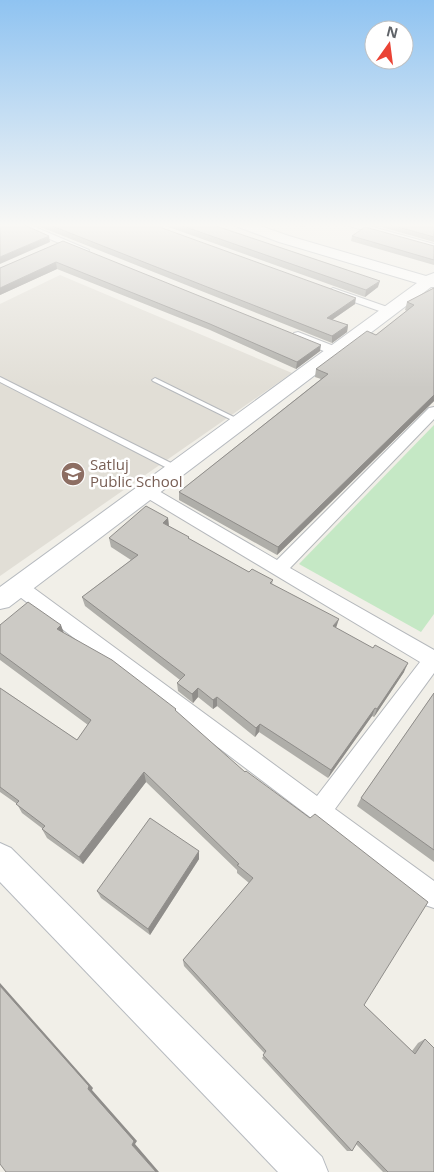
<svg xmlns="http://www.w3.org/2000/svg" width="434" height="1172" viewBox="0 0 434 1172" font-family="'Open Sans',sans-serif">
<rect width="100%" height="100%" fill="#f1efe8"/>
<polygon fill="#e1ded6" points="60,275 292,373 0,576 0,304"/>
<polygon fill="#c5e8c5" points="434,425 434,614 421,632 299,564"/>
<g fill="none" stroke-linecap="round" stroke-linejoin="round">
<g stroke="#b5b8bc" stroke-width="2">
<g id="lane">
<polygon points="0,377 179,467 180,469 179,471 173,471 0,382"/>
<polygon points="155,378 242,421 243,422 242,423 238,423 153,381 152,380"/>
</g>
</g>
<g stroke="#b5b8bc" stroke-width="2">
<g id="street">
<polygon points="15,224 28,224 89,250 88,252 80,252"/>
<polygon points="347,224 362,224 434,244 434,250 349,226"/>
<polygon points="333,288 393,309 395,311 393,313 385,313 329,293 328,291"/>
<polygon points="298,332 339,348 341,351 339,354 331,354 294,339 292,336 294,333"/>
<polygon points="434,407 434,419 290,568 434,650 434,673 335,809 434,881 434,908 425,905 317,822 311,820 310,817 12,591 9,586 12,581 18,579 24,581 317,796 420,662 142,495 139,491 142,487 147,486 152,487 277,560 429,408"/>
</g>
</g>
<g stroke="#b6babf" stroke-width="2">
<g id="secondary">
<polygon points="237,224 255,224 289,236 426,276 434,273 434,287 431,287 9,607 0,609 0,587 417,283 279,242 238,227"/>
<polygon points="0,843 11,848 322,1157 328,1172 278,1172 0,882"/>
</g>
</g>
<use href="#lane" fill="#fff" fill-rule="evenodd"/>
<use href="#street" fill="#fff" fill-rule="evenodd"/>
<use href="#secondary" fill="#fff" fill-rule="evenodd"/>
</g>
<g fill="#afaea9">
<polygon points="33,224 151,224 355,304 332,320 348,325 347,332 332,343"/>
<polygon points="160,224 210,224 378,287 365,297"/>
<polygon points="292,224 306,224 302,227"/>
<polygon points="374,224 434,224 434,242 374,225"/>
<polygon points="352,236 434,246 434,265 351,241"/>
<polygon points="63,241 320,351 296,369 210,330 57,269 0,295 0,268"/>
<polygon points="434,288 434,401 277,555 179,500 179,492 321,379 315,377 316,369 376,335 407,311 405,310 407,302"/>
<polygon points="168,518 169,526 189,539 249,572 273,580 272,584 336,628 404,672 374,717 372,716 328,778 259,732 255,737 217,706 213,709 198,697 193,703 178,691 177,683 180,680 85,606 82,597 131,560 111,547 109,538"/>
<polygon points="0,625 64,633 177,712 364,1005 412,1051 418,1043 425,1039 434,1172 383,1172 356,1144 352,1151 347,1151 262,1058 265,1054 184,966 183,960 249,883 237,873 237,870 146,782 83,864 47,838 42,829 43,829 22,813 17,804 0,792 0,688 77,740 88,725 0,660"/>
<polygon points="434,693 434,862 357,806 361,798"/>
<polygon points="199,851 199,859 150,935 101,898 97,891"/>
</g>
<g fill="#8f8d8a">
<polygon points="49,236 50,242 0,264 0,257"/>
<polygon points="56,262 57,269 0,295 0,288"/>
<polygon points="380,281 378,287 365,297 366,290"/>
<polygon points="356,298 355,304 326,324 327,318"/>
<polygon points="348,325 347,332 332,343 332,336"/>
<polygon points="321,345 320,351 296,369 297,362"/>
<polygon points="434,395 434,401 277,555 278,547"/>
<polygon points="168,518 169,528 163,523"/>
<polygon points="339,619 336,628 333,626"/>
<polygon points="61,625 65,636 57,629"/>
<polygon points="408,663 404,672 374,717 377,709"/>
<polygon points="198,688 198,697 193,703 192,694"/>
<polygon points="217,697 217,706 213,709 213,700"/>
<polygon points="375,708 372,716 328,778 331,770"/>
<polygon points="260,724 259,732 255,737 256,728"/>
<polygon points="144,772 146,782 83,864 79,857"/>
<polygon points="199,851 199,859 150,935 148,929"/>
<polygon points="0,983 93,1088 92,1090 137,1141 135,1144 159,1172 156,1172 132,1145 88,1089 0,986"/>
</g>
<g fill="#cccac5" stroke="#8f8d8a">
<polygon points="0,224 22,224 49,236 0,257"/>
<polygon points="47,224 151,224 356,298 327,318 348,325 332,336"/>
<polygon points="177,224 210,224 380,281 366,290"/>
<polygon points="387,224 434,224 434,237"/>
<polygon points="365,227 434,246 434,260 352,236"/>
<polygon points="63,241 321,345 297,362 210,324 56,262 0,288 0,268"/>
<polygon points="434,288 434,395 278,547 179,492 328,374 316,369 367,331 376,335 414,305 407,302"/>
<polygon points="146,506 168,518 163,523 189,537 188,538 249,572 252,569 273,580 270,583 339,619 333,626 373,648 375,645 408,663 377,709 375,708 331,770 260,724 256,728 217,697 213,700 198,688 192,694 177,683 185,675 82,597 138,555 109,538"/>
<polygon points="28,602 61,625 57,629 112,660 176,709 175,710 245,772 246,771 310,818 315,814 428,902 364,1005 415,1054 425,1039 434,1048 434,1172 388,1172 358,1141 352,1151 263,1055 266,1051 183,960 253,878 237,865 239,864 144,772 79,857 42,829 45,826 16,804 19,801 0,787 0,688 77,740 91,720 0,653 0,625"/>
<polygon points="434,693 434,850 361,798"/>
<polygon points="150,818 199,851 148,929 97,891"/>
<polygon points="0,986 89,1086 88,1089 134,1141 132,1145 156,1172 6,1172 0,1164"/>
</g>
<linearGradient id="sky" x2="0" y2="1"><stop stop-color="#8fc3f1"/><stop offset="0.58" stop-color="#f9f8f5"/><stop offset="1" stop-color="#f9f8f5" stop-opacity="0"/></linearGradient>
<rect width="434" height="388" fill="url(#sky)"/>
<defs>
<g id="school-disc" transform="scale(1.25)"><circle r="9.5" fill="#8d6e63" stroke="#fff"/><path d="M0-5L7-2L0 1L-7-2ZM-4 1L0 2.5L4 1V4Q0 6-4 4Z" fill="#fff"/></g>
</defs>
<g fill-rule="evenodd">
<use href="#school-disc" x="73" y="474"/>
</g>
<g text-anchor="middle" stroke-width="5" stroke-linejoin="round" paint-order="stroke">
<g font-size="15" fill="#785e54" stroke="#fff" text-anchor="start">
<text x="90" y="470">Satluj<tspan x="90" dy="17">Public School</tspan></text>
</g>
</g>
<g transform="translate(389 45) rotate(14)"><circle r="24" fill="#ffffff" stroke="#bfc1c3"/>
<path d="M0-4L9 19L0 12L-9 19Z" fill="#ea4335"/>
<text y="-8" font-size="14" font-weight="bold" text-anchor="middle" fill="#5f6368">N</text>
</g>
</svg>
